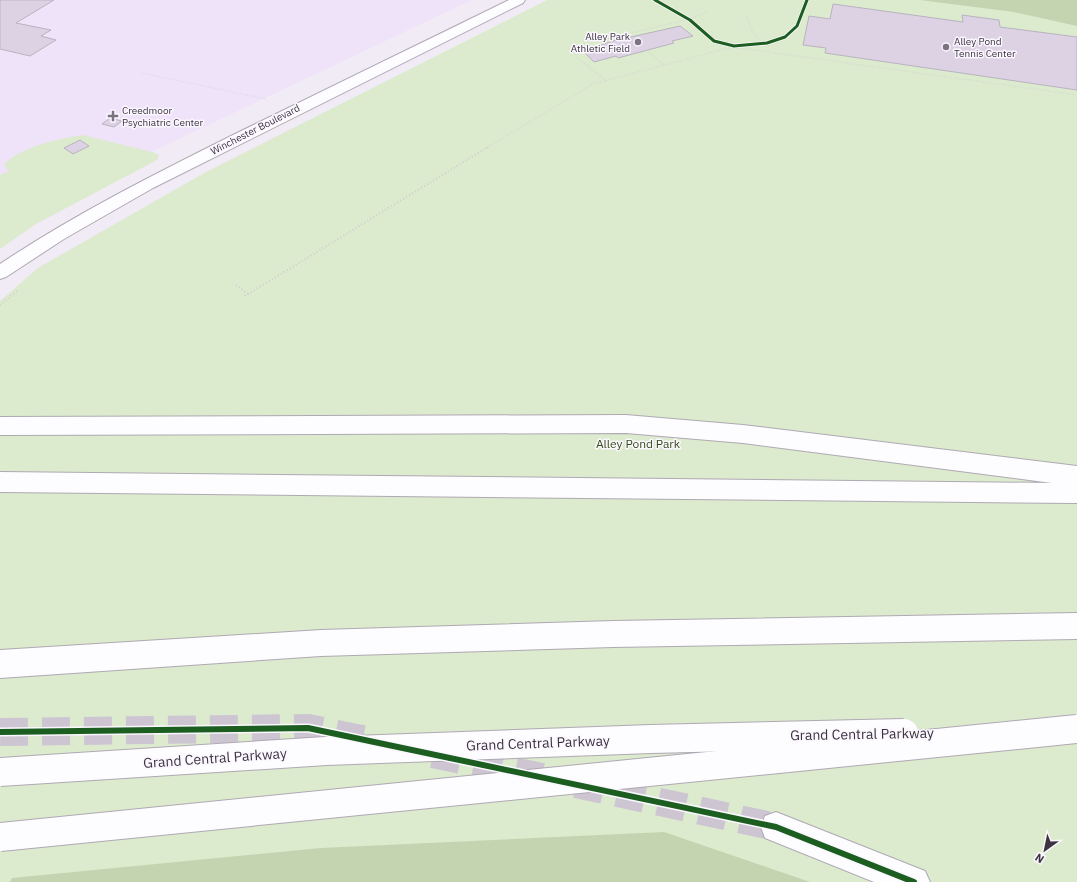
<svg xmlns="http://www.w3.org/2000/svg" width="1077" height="882" viewBox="0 0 1077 882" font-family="'IBM Plex Sans',sans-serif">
<rect width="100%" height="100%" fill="#f1ebf6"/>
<polygon fill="#efe3f9" points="0,0 472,0 143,156 0,225"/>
<g fill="#dceace">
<polygon points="547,0 1077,0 1077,882 0,882 0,301 38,268 206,172"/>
<path d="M83,135L152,152L159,155L157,160L36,224L0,249V175L9,171L4,165C18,147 62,138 83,135Z"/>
</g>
<g fill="#c4d4b1">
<polygon points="920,0 1077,0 1077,26 1014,12"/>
<polygon points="664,832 810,882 10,882 12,878 321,848"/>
</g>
<g fill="#dcd2e4" stroke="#b9b3be">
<polygon points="0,0 54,0 16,23 51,30 41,36 56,40 30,56 0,49"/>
<polygon points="833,4 963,22 962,15 999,20 1000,27 1077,37 1077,90 825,53 826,48 803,45 809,16 830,19"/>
<polygon points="680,26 693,36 672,41 674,43 618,58 616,56 594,62 583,51 613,41"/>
<polygon points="110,118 122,121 114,127 102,124"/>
<polygon points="80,140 89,146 73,154 64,148"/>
</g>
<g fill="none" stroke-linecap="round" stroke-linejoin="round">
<g stroke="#cdc6d2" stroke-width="28" stroke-dasharray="28 14" stroke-linecap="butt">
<polyline points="0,732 308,728 376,742"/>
<polyline points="433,754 542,777"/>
<polyline points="576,784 776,827"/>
</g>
<g stroke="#afa9b3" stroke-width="2">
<polygon id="street" points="776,812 925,871 930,882 874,882 765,838 761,827 765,816"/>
</g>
<g stroke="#afa9b3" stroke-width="2">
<path id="secondary" d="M509,0H525L523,3L153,188L64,239L6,277L0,279V264C75,214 155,174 235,134C326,89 418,45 509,0Z"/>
</g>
<g stroke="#afa9b3" stroke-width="2">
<g id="highway">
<polygon points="626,415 743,425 1077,466 1077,503 0,492 0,472 1052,483 743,443 626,433 0,435 0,417"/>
<polygon points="1077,613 1077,639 613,647 321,656 0,678 0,650 321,630 613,621"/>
</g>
</g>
<g stroke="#cfcdd1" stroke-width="1.5" stroke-dasharray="0.5 2" stroke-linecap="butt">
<polyline points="747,17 753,33 762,43"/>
<polyline points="647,50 664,65"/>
<polyline points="142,73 266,99"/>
<polyline points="606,81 577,57 574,49 577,46 689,19 708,12"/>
<polyline points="486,148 593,84 732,47 1077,95"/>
</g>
<g stroke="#cfcdd1" stroke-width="2" stroke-dasharray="1 2.5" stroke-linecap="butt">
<polyline points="236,285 248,294"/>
<polyline points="245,296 488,147"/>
<polyline points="0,305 17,291"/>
</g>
<use href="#street" fill="#fdfcfe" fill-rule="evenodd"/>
<use href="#secondary" fill="#fdfcfe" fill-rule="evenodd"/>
<use href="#highway" fill="#fdfcfe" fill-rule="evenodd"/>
<g stroke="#afa9b3" stroke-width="30" stroke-linecap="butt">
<g id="highway-bridge">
<polyline points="0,772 326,751 651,739 904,733"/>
<polyline points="0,837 1077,729"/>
</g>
</g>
<use href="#highway-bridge" stroke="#fdfcfe" stroke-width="28"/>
<g stroke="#fbf7fe" stroke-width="4.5">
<polyline id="cycleway-far1" points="655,0 690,20 714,41 734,46 767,43 785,37 797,26 807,0"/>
</g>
<g stroke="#fbf7fe" stroke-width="9">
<polyline id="cycleway" points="0,732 308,728 776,827 914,882"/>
</g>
<use href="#cycleway-far1" stroke="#1b5e20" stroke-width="3"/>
<use href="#cycleway" stroke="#1b5e20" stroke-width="6"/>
</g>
<g fill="#7b7380" stroke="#fbf7fe" stroke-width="1.5">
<circle cx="638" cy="42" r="4"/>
<circle cx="946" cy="47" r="4"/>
<path d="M111 110h4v4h4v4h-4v4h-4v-4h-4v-4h4z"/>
</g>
<g text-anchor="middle" stroke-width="3" stroke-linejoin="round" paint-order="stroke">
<g font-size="10" fill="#3b3340" stroke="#fbf7fe" text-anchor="start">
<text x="630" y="40" text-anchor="end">Alley Park<tspan x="630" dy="12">Athletic Field</tspan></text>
<text x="954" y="45">Alley Pond<tspan x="954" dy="12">Tennis Center</tspan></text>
<text x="122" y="114">Creedmoor<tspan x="122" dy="12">Psychiatric Center</tspan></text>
</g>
<g font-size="10" fill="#3b3340" stroke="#fbf7fe">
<text transform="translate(255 129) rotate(-27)" y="4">Winchester Boulevard</text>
</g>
<g font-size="12" fill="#354b17" stroke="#fbf7fe">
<text x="638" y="448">Alley Pond Park</text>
</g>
<g font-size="14" fill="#3b3340" stroke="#fbf7fe">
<text transform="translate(862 734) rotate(-1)" y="5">Grand Central Parkway</text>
<text transform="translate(538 743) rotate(-2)" y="5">Grand Central Parkway</text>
<text transform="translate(215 758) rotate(-4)" y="5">Grand Central Parkway</text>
</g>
</g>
<g transform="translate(1045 850) rotate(213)" stroke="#fbf7fe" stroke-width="3" paint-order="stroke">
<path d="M0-3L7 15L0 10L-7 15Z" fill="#3b3340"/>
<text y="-6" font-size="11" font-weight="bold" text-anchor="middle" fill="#3b3340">N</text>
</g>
</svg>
